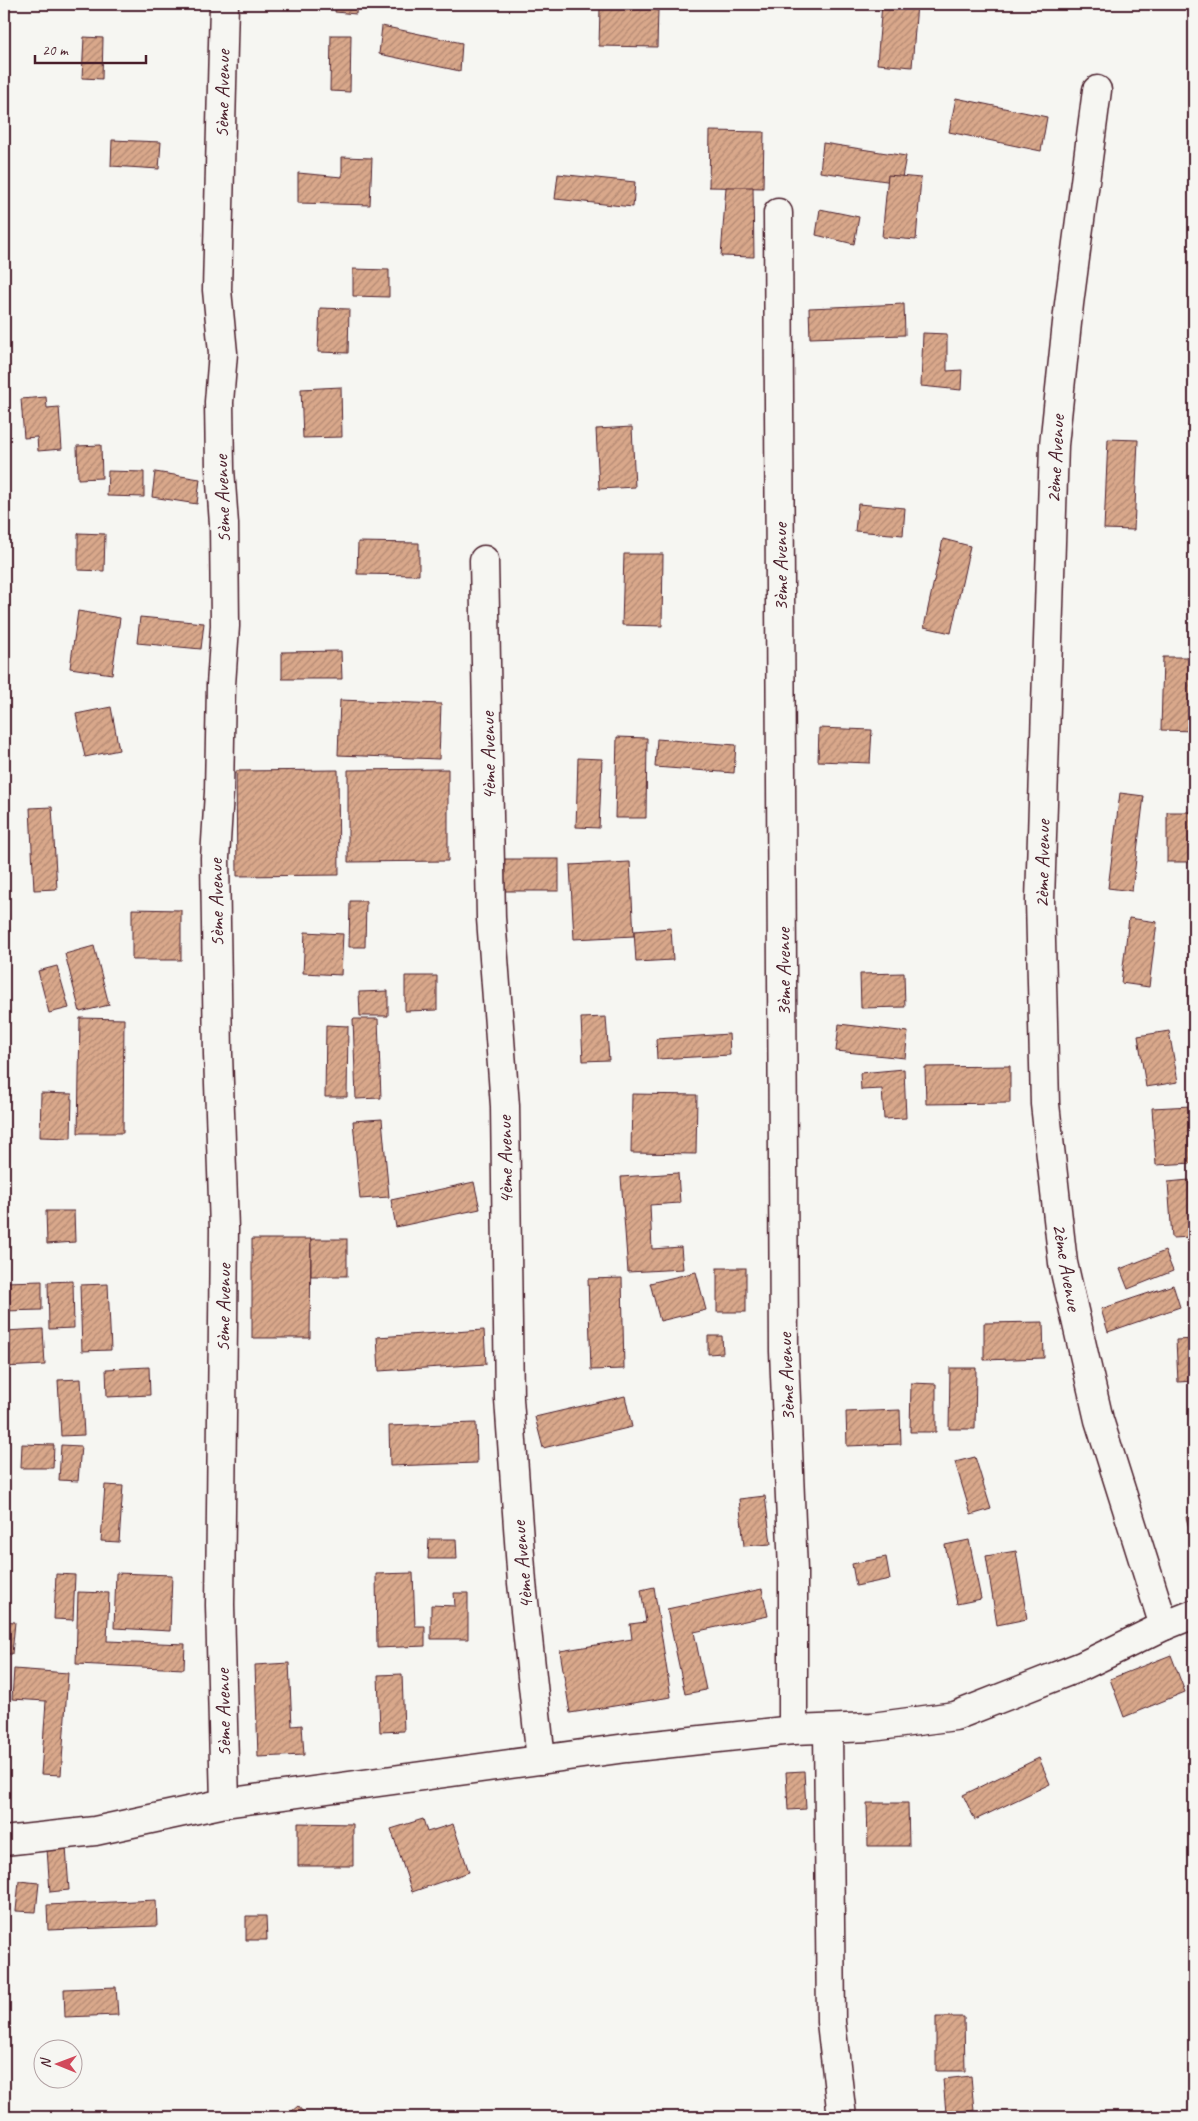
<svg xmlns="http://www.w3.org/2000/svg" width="1198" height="2121" viewBox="0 0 1198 2121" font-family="Caveat,sans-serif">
<defs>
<pattern id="building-hatch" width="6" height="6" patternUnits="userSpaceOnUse" patternTransform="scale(1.25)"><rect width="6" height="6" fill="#d9a88b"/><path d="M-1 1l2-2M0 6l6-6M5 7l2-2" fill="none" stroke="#b28872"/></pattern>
</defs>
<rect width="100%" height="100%" fill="#f6f6f2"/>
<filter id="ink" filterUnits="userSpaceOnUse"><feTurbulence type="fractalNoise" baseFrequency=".02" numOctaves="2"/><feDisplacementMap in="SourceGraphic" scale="10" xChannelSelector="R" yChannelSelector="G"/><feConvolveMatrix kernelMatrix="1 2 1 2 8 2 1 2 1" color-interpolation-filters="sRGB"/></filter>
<g filter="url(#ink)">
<g fill="url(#building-hatch)" stroke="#4a1f2b">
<polygon points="336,4 357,4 356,14 335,12"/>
<polygon points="882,4 917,4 912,67 877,64"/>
<polygon points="600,8 658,9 657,47 599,46"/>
<polygon points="382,26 462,43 460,71 379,54"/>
<polygon points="331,35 351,35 350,92 330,91"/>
<polygon points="84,37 103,38 102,79 82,78"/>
<polygon points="956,98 1047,117 1041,151 949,132"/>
<polygon points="4,126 7,126 6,161 4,161"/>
<polygon points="710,131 764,132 763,188 709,187"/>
<polygon points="112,140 161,142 159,169 111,166"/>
<polygon points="823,143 906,156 901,183 820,172"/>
<polygon points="342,157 372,158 370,205 298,203 298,173 342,177"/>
<polygon points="558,174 635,182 633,207 555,199"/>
<polygon points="888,175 921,178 916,240 882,237"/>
<polygon points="726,187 753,187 754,257 721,256"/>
<polygon points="820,209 859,217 854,244 816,235"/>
<polygon points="353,269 389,270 389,297 353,296"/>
<polygon points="904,304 905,335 810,338 809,308"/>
<polygon points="320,308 349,309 348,353 318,352"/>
<polygon points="923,333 947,334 947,371 962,370 961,390 921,386"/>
<polygon points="341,387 342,437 303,438 301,389"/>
<polygon points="46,397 47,408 59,407 62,449 38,451 37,437 24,438 21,399"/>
<polygon points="632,427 635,487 599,489 596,429"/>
<polygon points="1108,439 1138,440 1134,530 1104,529"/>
<polygon points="101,445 102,478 78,479 77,446"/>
<polygon points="108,471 144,472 144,497 107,496"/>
<polygon points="155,472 200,479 197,504 152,497"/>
<polygon points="858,504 905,508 903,535 855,531"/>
<polygon points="78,533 105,534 104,571 78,570"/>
<polygon points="943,539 970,546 951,633 924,627"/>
<polygon points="358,542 419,543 419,575 357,574"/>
<polygon points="624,554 663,554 662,626 622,625"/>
<polygon points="78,611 120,618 112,674 70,668"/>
<polygon points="140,617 204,623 201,649 137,643"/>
<polygon points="341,651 342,679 282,679 282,652"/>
<polygon points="1163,657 1194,657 1194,731 1161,730"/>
<polygon points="340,700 441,704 439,759 338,755"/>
<polygon points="111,707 119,750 85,757 76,714"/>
<polygon points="819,728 872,730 870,763 818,761"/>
<polygon points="617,737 647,738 646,818 615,818"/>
<polygon points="657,739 736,745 734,773 655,767"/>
<polygon points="578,758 602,759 599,828 576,827"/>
<polygon points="448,769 448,861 348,862 348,770"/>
<polygon points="338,770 339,875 237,876 236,771"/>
<polygon points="1120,793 1144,796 1132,891 1108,888"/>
<polygon points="52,807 57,889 34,890 30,808"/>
<rect x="1167" y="812" width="26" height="50"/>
<rect x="502" y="859" width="57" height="32"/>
<polygon points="630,862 634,936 574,939 570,865"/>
<polygon points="350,901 366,901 365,947 349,947"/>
<polygon points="7,905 9,931 4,932 4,906"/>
<polygon points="132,909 181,910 181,960 132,960"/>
<polygon points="1129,918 1157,922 1149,987 1121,983"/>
<polygon points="671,928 673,960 636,962 634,931"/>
<polygon points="305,932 343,934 341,975 303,973"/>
<polygon points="94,946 109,1005 80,1012 65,954"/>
<polygon points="57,966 69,1008 49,1013 38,971"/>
<polygon points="904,973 905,1007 861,1008 860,974"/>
<polygon points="405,976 437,976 437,1010 405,1011"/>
<polygon points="388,991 388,1016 360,1016 359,992"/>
<polygon points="606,1017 609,1060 583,1061 581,1018"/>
<polygon points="80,1018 124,1019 123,1133 78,1133"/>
<polygon points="353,1019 378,1019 381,1098 356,1099"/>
<polygon points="839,1024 908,1032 905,1058 836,1051"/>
<polygon points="326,1025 348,1026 347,1097 325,1097"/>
<polygon points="1169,1031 1178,1082 1146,1087 1138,1036"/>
<polygon points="729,1034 730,1055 657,1059 656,1039"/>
<polygon points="1010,1066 1010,1103 926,1104 925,1067"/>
<polygon points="904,1069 906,1118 884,1119 882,1089 861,1090 860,1073"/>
<polygon points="41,1093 72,1094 71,1138 40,1137"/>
<polygon points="632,1094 697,1095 696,1154 631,1153"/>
<polygon points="1191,1106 1194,1163 1156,1165 1152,1108"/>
<polygon points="382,1119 389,1197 360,1199 353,1121"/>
<polygon points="678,1173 680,1203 650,1205 652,1249 681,1247 683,1269 628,1272 621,1177"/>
<polygon points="1189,1180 1193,1237 1172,1238 1168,1182"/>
<polygon points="474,1182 480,1209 396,1227 391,1200"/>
<polygon points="46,1211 74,1211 75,1242 47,1244"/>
<polygon points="252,1239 311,1239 310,1338 252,1338"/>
<rect x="311" y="1239" width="36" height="37"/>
<polygon points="1165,1251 1173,1271 1128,1289 1120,1269"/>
<rect x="717" y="1268" width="29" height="44"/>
<polygon points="696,1272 706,1310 660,1321 650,1283"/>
<polygon points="622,1278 624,1369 591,1370 588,1279"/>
<polygon points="42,1281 42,1310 4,1311 4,1282"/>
<polygon points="73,1281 74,1328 49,1329 48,1282"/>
<polygon points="108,1284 111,1350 82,1351 80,1285"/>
<polygon points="1173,1285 1180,1307 1108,1332 1101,1309"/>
<polygon points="1043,1322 1044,1358 984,1360 984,1323"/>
<polygon points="43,1329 45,1365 4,1367 4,1331"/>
<polygon points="484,1330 486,1364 379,1371 377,1337"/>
<polygon points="708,1336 722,1336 723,1353 708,1354"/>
<polygon points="1194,1339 1194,1381 1178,1382 1176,1340"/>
<polygon points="149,1367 150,1395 107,1397 106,1369"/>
<polygon points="950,1368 976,1368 975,1429 949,1429"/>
<polygon points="81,1379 84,1435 61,1436 58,1380"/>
<polygon points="911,1383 936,1384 936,1432 910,1432"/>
<polygon points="625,1396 632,1427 543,1448 535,1417"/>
<polygon points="900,1410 901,1444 847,1446 846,1412"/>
<polygon points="476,1423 477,1463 390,1466 389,1426"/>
<polygon points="22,1444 54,1445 53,1468 21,1468"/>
<polygon points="61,1445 81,1446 78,1481 59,1480"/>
<polygon points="975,1457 991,1509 971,1515 955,1462"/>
<polygon points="105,1485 123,1486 119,1542 101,1541"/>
<polygon points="765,1496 771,1544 744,1546 739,1499"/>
<polygon points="1194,1515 1194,1547 1186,1517"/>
<polygon points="429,1539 456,1539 457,1559 428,1559"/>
<polygon points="969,1540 981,1599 957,1604 945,1545"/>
<polygon points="1016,1551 1027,1619 997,1625 986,1556"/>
<polygon points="886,1557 890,1579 856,1586 852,1564"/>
<polygon points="116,1573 172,1575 170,1631 114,1628"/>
<polygon points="413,1573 415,1626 425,1626 425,1646 377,1648 376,1574"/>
<polygon points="56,1574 75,1575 73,1620 54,1619"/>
<polygon points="654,1587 671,1697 570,1713 560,1651 632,1639 630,1624 646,1622 641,1590"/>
<polygon points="762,1589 768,1616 694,1632 706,1690 685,1694 667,1609"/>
<polygon points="78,1592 109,1593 107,1641 185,1644 184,1669 76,1664"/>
<polygon points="454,1593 468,1593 468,1639 431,1639 431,1605 455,1606"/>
<polygon points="4,1621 15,1622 12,1654 4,1654"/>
<polygon points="1171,1655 1185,1692 1124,1717 1110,1679"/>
<polygon points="289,1663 292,1726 302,1725 304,1755 258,1757 255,1665"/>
<polygon points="14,1669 68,1673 61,1775 41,1774 46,1701 12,1699"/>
<polygon points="402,1674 404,1731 380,1732 378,1675"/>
<polygon points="1039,1758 1050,1784 975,1820 963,1795"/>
<polygon points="804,1771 806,1809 788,1810 786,1772"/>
<polygon points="867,1803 908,1803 909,1846 868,1846"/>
<polygon points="423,1819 427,1832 453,1824 469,1872 412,1892 391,1829"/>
<polygon points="298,1823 353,1824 353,1866 298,1866"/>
<polygon points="66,1847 69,1890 50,1892 47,1849"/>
<polygon points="19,1881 39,1883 36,1912 16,1911"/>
<polygon points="156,1900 157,1926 48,1930 47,1905"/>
<polygon points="246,1916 266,1916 267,1940 246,1940"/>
<polygon points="116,1987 118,2015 65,2017 64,1989"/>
<polygon points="936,2017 964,2017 965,2071 936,2071"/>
<polygon points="971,2076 974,2111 946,2113 943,2079"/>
<polygon points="298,2106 307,2117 285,2117"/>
</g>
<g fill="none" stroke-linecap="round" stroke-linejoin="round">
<g stroke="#4a1f2b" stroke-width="31">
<g id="street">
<polyline points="224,4 217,290 223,353 219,402 220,469 224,524 225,626 221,685 219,792 215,858 218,1054 224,1229 220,1605 225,1803"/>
<polyline points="1097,90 1069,304 1054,445 1040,901 1045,1104 1063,1263 1099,1420 1164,1626"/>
<polyline points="778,213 784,1351 793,1571 793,1730"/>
<polyline points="484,560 491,918 505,1106 509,1399 522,1583 541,1760"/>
<polyline points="828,1730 831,2022 842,2117"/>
<polyline points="4,1841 95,1831 225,1803 626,1748 793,1730 872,1727 955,1716 1082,1666 1164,1626 1194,1614"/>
</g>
</g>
<use href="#street" stroke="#f6f6f2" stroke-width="28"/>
</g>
</g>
<g text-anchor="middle" stroke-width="4.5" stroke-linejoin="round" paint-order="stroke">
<g font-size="21" fill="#4a1f2b" stroke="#f6f6f2">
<text transform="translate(222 94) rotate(-89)" y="7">5ème Avenue</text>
<text transform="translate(1055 459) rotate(-87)" y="7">2ème Avenue</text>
<text transform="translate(222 499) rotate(-92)" y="7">5ème Avenue</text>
<text transform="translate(780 567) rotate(-90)" y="7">3ème Avenue</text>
<text transform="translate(488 756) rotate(-91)" y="7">4ème Avenue</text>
<text transform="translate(1042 864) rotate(-89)" y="7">2ème Avenue</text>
<text transform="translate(216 903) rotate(-91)" y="7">5ème Avenue</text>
<text transform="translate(783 972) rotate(-90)" y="7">3ème Avenue</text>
<text transform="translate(505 1160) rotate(-91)" y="7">4ème Avenue</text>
<text transform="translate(1067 1267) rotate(80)" y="7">2ème Avenue</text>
<text transform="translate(223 1308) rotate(-89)" y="7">5ème Avenue</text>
<text transform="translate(786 1377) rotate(-92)" y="7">3ème Avenue</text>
<text transform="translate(522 1565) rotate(-95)" y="7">4ème Avenue</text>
<text transform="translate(223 1713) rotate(-91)" y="7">5ème Avenue</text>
</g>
</g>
<rect width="1198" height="2121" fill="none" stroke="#f6f6f2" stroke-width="20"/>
<rect x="10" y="10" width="1178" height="2101" fill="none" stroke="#4a1f2b" stroke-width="2" filter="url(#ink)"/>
<g transform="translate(58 2064) rotate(271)"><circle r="24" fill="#f6f6f2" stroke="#b1a0a2"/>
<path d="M0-4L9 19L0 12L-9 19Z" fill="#d1495b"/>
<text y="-8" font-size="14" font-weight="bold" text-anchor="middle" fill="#4a1f2b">N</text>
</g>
<path d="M35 55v8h111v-8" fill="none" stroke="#4a1f2b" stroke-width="2.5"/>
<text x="42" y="55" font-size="15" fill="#4a1f2b" stroke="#f6f6f2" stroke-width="4" paint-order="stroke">20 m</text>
</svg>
